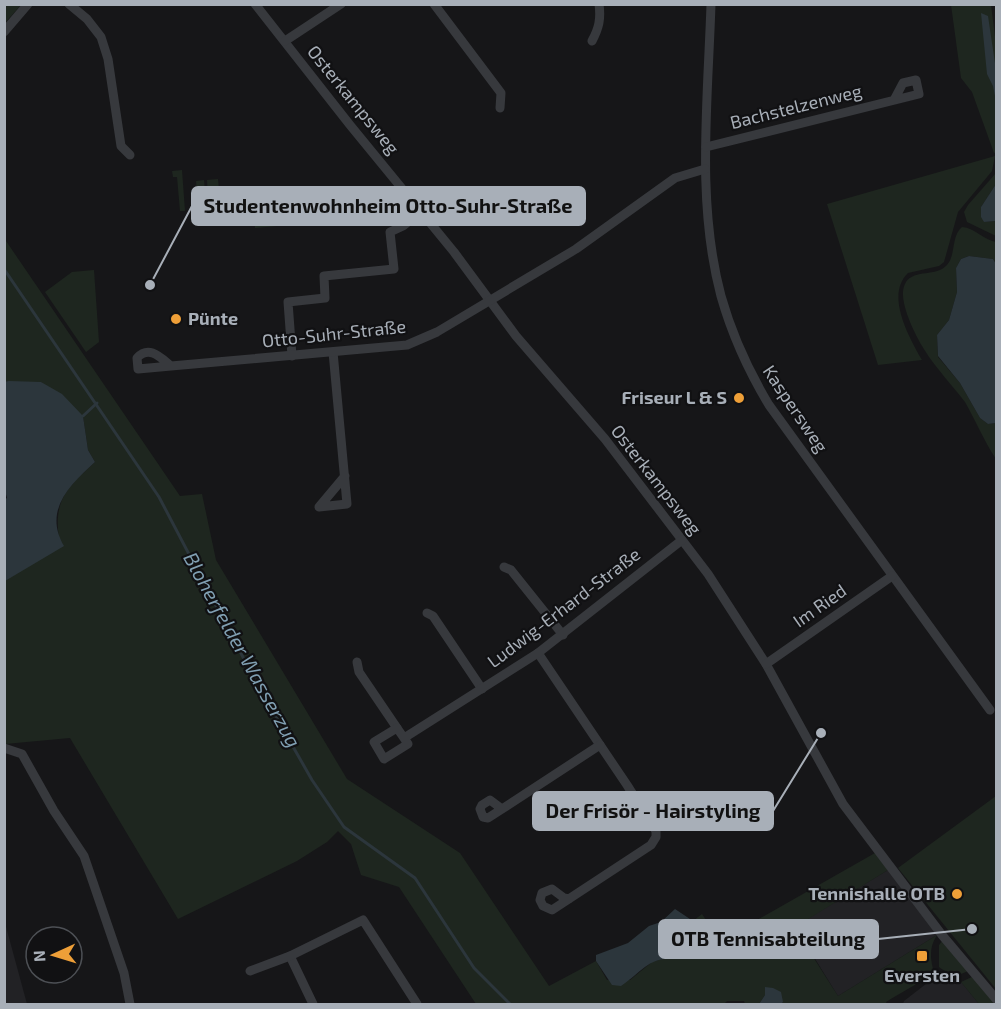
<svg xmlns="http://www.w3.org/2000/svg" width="1001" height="1009" viewBox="0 0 1001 1009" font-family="'Exo 2',sans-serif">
<rect width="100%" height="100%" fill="#161618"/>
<g fill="#222225">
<polygon points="888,870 937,935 838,996 809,949 792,958 779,936"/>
<polygon points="5,923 27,1004 5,1004"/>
<polygon points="935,977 961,982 979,1004 903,1004 904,1001"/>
</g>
<g fill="#1e261f">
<polygon points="5,4 21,5 5,23 4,5"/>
<polygon points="951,5 991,5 996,44 996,152 994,153 972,92 961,78"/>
<path d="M995,156L992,171L958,212L944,262L939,266L908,273C885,295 909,337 922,360L878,365L827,204Z"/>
<polygon points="182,170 185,211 180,211 177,177 173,177 172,171"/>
<polygon points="996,173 996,184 981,207 984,222 996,221 996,236 967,222 964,212 968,205"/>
<polygon points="218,179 220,199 214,198 208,200 207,180"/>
<polygon points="204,180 206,203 214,203 214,208 198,209 196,181"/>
<polygon points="297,201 299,224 255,228 253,205"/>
<path d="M962,227C975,228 984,240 996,242V264L993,259L969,256L961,259L956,268L957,292L949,320L937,335L938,357L960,383L980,418L988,424L996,423V459C984,441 976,421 965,402C957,391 947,381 939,370C925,353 914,334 907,314C904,304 900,292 906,282C915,269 936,277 947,265C956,255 951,236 962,227Z"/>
<path d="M4,238L180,496L202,494L216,560L347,779L460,853L549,986L596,961L607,980H630L652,962L665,958L694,933L693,921L702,914L720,941L875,853L888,870L779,937L792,958L808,949L838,996L937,935C929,947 930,959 934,972C918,984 902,992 886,1002L887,1004H781L783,1002L765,988V995L759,1004H745L744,1001H727L724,1004H476L399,887L361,875L351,844L338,831L327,842L297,861L178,919L70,738L5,744V580L59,538C53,499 69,486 95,462L88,450L83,416L41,382H5Z"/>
<polygon points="94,270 99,342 86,352 45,292 72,272"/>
<polygon points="996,796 996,989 898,868"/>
<path d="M943,940L968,971C956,977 950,975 939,967V945Z"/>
<polygon points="974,976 996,1004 979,1004 961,982"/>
</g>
<g fill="#2c363c">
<polygon points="981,13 988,16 996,70 996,101 993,86 987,74"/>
<polygon points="996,184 996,221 984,222 981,217 981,207"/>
<polygon points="969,256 993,259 996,264 996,423 988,424 980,418 960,383 938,356 937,335 949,320 957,292 956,268 961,259"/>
<path d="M9,381L41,382L62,394L83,416L88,450L95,462C70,485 43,510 64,546L5,581L4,500L7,498L4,487V382Z"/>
<path d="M675,909L693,921C695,938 691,948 680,959C648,956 645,970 621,986L612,985L596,961V955L628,943L649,926L661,922Z"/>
<polygon points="765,987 773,988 781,992 783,1002 781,1004 759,1004 765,995"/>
</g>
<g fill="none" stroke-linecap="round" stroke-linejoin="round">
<g stroke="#2c363c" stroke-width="3">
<polyline points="4,269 159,497 255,680 312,780 344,827 415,878 474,968 510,1004"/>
<polyline points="83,416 97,403"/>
</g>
<g stroke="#37393d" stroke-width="9">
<polyline points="69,4 87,19 101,37 108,59 121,146 130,155"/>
<polyline points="255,4 350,125 454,252 516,336 605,439 708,574 766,664 843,804 942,935 996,999"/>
<polyline points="434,4 501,93 500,108"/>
<path d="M711,4C708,101 696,202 721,296C732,335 748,370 769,405L990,710"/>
<polyline points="4,32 28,4"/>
<polyline points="285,41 341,4"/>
<path d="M592,41C599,28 601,19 599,4"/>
<polyline points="706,147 919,94 916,80 903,83 894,100"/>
<polyline points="333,352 347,504 319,507 345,476"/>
<polyline points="292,356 288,302 325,298 324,276 394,269 390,232 403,226 422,211"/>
<path d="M171,366L138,369L137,358C149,345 160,357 171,366L407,345L437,332L576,249L675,178L705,169"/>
<polyline points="504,567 511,570 563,635"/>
<polyline points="427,613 433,616 482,689"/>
<polyline points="538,653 627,785 656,831 656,837 651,845 552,910 543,906 540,900 542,893 552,889 564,898 569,899"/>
<polyline points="357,662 359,672 397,728"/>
<polyline points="766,664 892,576"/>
<polyline points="404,738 397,728 374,742 384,759 408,744 404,738 538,653 682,540"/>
<polyline points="4,748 22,754 54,811 84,856 124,973 130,1004"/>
<polyline points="502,809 490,800 482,805 480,809 483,817 488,818 502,809 600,745"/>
<polyline points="290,956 313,1004"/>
<polyline points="250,971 290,956 363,920 417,1004"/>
</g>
</g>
<g fill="#ee9f38" stroke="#111113" stroke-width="2">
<circle cx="176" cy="319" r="6"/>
<circle cx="739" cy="398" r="6"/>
<circle cx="957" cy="894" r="6"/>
<rect x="916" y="950" width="12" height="12" rx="3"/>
</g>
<g text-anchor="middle" stroke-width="4.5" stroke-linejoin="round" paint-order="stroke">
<g font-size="18" fill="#a8afb8" stroke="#111113">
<text transform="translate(353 100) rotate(51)" y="6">Osterkampsweg</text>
<text transform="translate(796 107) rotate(-14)" y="6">Bachstelzenweg</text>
<text transform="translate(334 334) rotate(-6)" y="6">Otto-Suhr-Straße</text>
<text transform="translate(795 409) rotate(56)" y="6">Kaspersweg</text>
<text transform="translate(656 480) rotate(52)" y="6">Osterkampsweg</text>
<text transform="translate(820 606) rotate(-35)" y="6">Im Ried</text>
<text transform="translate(564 608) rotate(-37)" y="6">Ludwig-Erhard-Straße</text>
</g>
<g font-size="18" font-weight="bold" fill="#a8afb8" stroke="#111113" text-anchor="end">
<text x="188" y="325" text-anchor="start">Pünte</text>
<text x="727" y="404">Friseur L &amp; S</text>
<text x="945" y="900">Tennishalle OTB</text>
<text x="922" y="982" text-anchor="middle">Eversten</text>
</g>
<g font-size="20" font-style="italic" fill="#809fb2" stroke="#111113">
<text transform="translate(242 650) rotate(61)" y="7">Bloherfelder Wasserzug</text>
</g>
</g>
<path fill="none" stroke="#a8afb8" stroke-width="2" d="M150 285L192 206M821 733L773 811M972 929L878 939"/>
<g fill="#a8afb8" stroke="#111113" stroke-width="2">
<circle cx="150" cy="285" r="6"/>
<circle cx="821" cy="733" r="6"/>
<circle cx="972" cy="929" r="6"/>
</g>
<g fill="#a8afb8" stroke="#a8afb8" stroke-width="2">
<rect x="192" y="187" width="393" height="38" rx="6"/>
<rect x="533" y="792" width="240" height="38" rx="6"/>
<rect x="659" y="920" width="219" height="38" rx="6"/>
</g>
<g font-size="20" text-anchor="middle" font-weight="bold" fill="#111">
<text x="388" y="213">Studentenwohnheim Otto-Suhr-Straße</text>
<text x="653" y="818">Der Frisör - Hairstyling</text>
<text x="768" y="946">OTB Tennisabteilung</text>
</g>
<rect width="1001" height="1009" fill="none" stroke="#a8afb8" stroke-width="12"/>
<g transform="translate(54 955) rotate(266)"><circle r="28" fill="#111113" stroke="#4d5055" stroke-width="1.5"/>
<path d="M0-4.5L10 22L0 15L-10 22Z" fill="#ee9f38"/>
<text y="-9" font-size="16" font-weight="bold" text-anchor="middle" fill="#a8afb8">N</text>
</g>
</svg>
